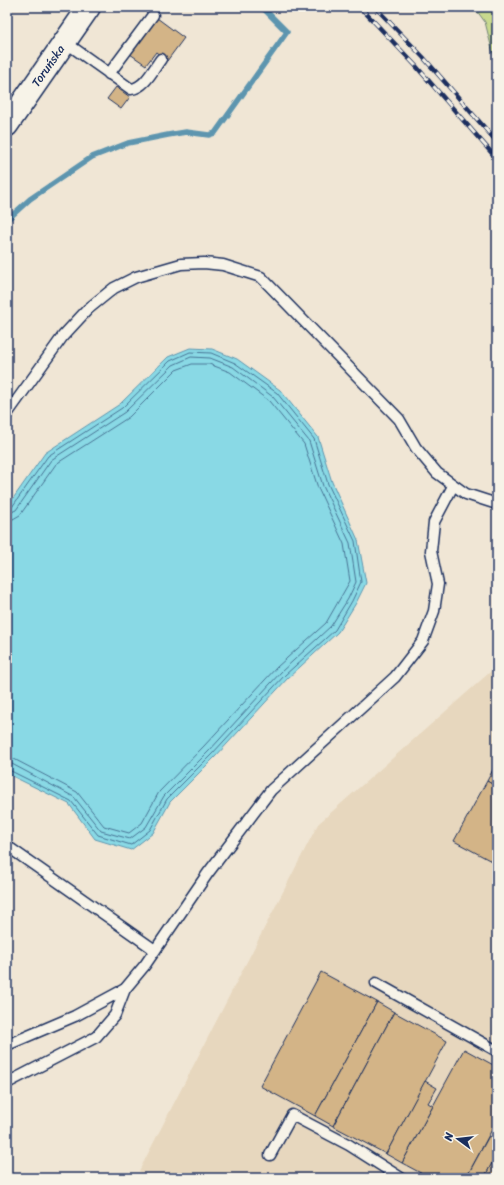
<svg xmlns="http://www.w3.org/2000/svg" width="504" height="1185" viewBox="0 0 504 1185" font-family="Sriracha,sans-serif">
<rect width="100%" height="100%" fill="#f0e6d5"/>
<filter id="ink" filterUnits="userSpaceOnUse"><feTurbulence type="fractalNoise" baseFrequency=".025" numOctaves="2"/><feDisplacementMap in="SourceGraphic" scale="8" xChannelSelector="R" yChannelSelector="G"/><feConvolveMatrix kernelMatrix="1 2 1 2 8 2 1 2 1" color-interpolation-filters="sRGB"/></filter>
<g filter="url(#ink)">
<polygon fill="#e7d7be" points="497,666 497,1178 150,1178 139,1171 318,824"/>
<polygon fill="#c8d98e" stroke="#728476" points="474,7 497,7 497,69 485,22"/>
<polygon fill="#89d9e5" stroke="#5d95af" points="190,348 212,349 237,359 280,390 318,437 332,482 358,540 366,583 356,603 338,632 288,678 215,757 170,802 153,833 131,850 95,839 69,804 12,776 7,771 7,507 45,453 120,404 168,357"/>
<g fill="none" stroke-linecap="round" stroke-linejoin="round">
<g stroke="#477394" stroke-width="1">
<polyline points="7,509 12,507 48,456 122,408 170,361 190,352 211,353 235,363 277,393 314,439 328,484 355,541 361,582 352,601 335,630 285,675 212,754 167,799 150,830 131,845 98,835 71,801 7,769"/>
<polyline points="7,514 16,510 51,460 125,412 173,365 191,357 210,358 233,367 273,397 309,441 323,486 350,543 356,582 348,599 331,626 281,672 209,751 164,796 146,827 130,839 101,831 74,797 12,764 7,764"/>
<polyline points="7,520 13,519 20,515 56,464 129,417 176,370 192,364 209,364 230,372 269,401 304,444 318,488 344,544 350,581 326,623 277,667 204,746 159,792 142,823 129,833 104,826 77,792 14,759 7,757"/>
</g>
<polyline stroke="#5d95af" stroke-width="5.5" points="7,220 30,199 92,157 128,143 168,135 186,132 209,135 215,133 287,32 262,7"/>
</g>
<g fill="#d3b487" stroke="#1b2f5e">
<polygon points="157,18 184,38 167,61 156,52 146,65 130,54"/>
<polygon points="116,87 130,97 121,109 107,99"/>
<polygon points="497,762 497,787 487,781"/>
<polygon points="487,781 497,787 497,864 454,841"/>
<polygon points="321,972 377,1002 315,1116 260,1086"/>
<polygon points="377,1002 394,1012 333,1126 315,1116"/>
<polygon points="394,1012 447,1041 386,1154 333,1126"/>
<polygon points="464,1049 497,1067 497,1120 466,1178 430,1178 402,1163"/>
<polygon points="425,1081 437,1088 428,1103 433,1106 402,1163 386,1154"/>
<polygon points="489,1136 497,1140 497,1154 484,1178 466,1178"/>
<polygon points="497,1154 497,1178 484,1178"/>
</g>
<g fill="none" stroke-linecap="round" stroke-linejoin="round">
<g stroke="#1b2f5e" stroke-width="13">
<g id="service">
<path d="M65,42L131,89C145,88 154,68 161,59"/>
<polyline points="109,74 153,15"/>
<polyline points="7,414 63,336 88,309 114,288 136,277 181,264 204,263 223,265 261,277 399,419 416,448 437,473 466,494 497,504"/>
<polyline points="7,846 155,950"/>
<polyline points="376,983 497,1051"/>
<polyline points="7,1045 75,1016 125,989 145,965 208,873 271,790 395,677 423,641 434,611 438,584 431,551 434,522 453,486"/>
<polyline points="7,1083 96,1037 115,1015 125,989"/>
<polyline points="270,1155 292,1115 349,1145 401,1178"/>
</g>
</g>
<g stroke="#1b2f5e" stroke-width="25">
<g id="tertiary">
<path id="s1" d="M7,125L89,7"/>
</g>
</g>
<use href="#service" stroke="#f7f3e8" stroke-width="10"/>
<use href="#tertiary" stroke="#f7f3e8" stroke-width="22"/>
<g stroke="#1b2f5e" stroke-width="4.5">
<g id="rail">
<polyline points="360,7 415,65 497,159"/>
<polyline points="375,7 423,57 497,142"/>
</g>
</g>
<use href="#rail" stroke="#f7f3e8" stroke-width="3" stroke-dasharray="9" stroke-linecap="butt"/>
</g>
</g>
<g text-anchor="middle" stroke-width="3.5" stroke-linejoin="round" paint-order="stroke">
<g font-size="12" fill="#1b2f5e" stroke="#f7f3e8">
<text dy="4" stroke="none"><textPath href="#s1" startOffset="72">Toruńska</textPath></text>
</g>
</g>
<rect width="504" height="1185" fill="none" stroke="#f7f3e8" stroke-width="24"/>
<rect x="12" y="12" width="480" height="1161" fill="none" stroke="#1b2f5e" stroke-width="1.5" filter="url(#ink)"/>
<g transform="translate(458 1139) rotate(285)" stroke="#f7f3e8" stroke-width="3" paint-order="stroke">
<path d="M0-3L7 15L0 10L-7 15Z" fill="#1b2f5e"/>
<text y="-6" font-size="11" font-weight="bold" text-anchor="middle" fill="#1b2f5e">N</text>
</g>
</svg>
